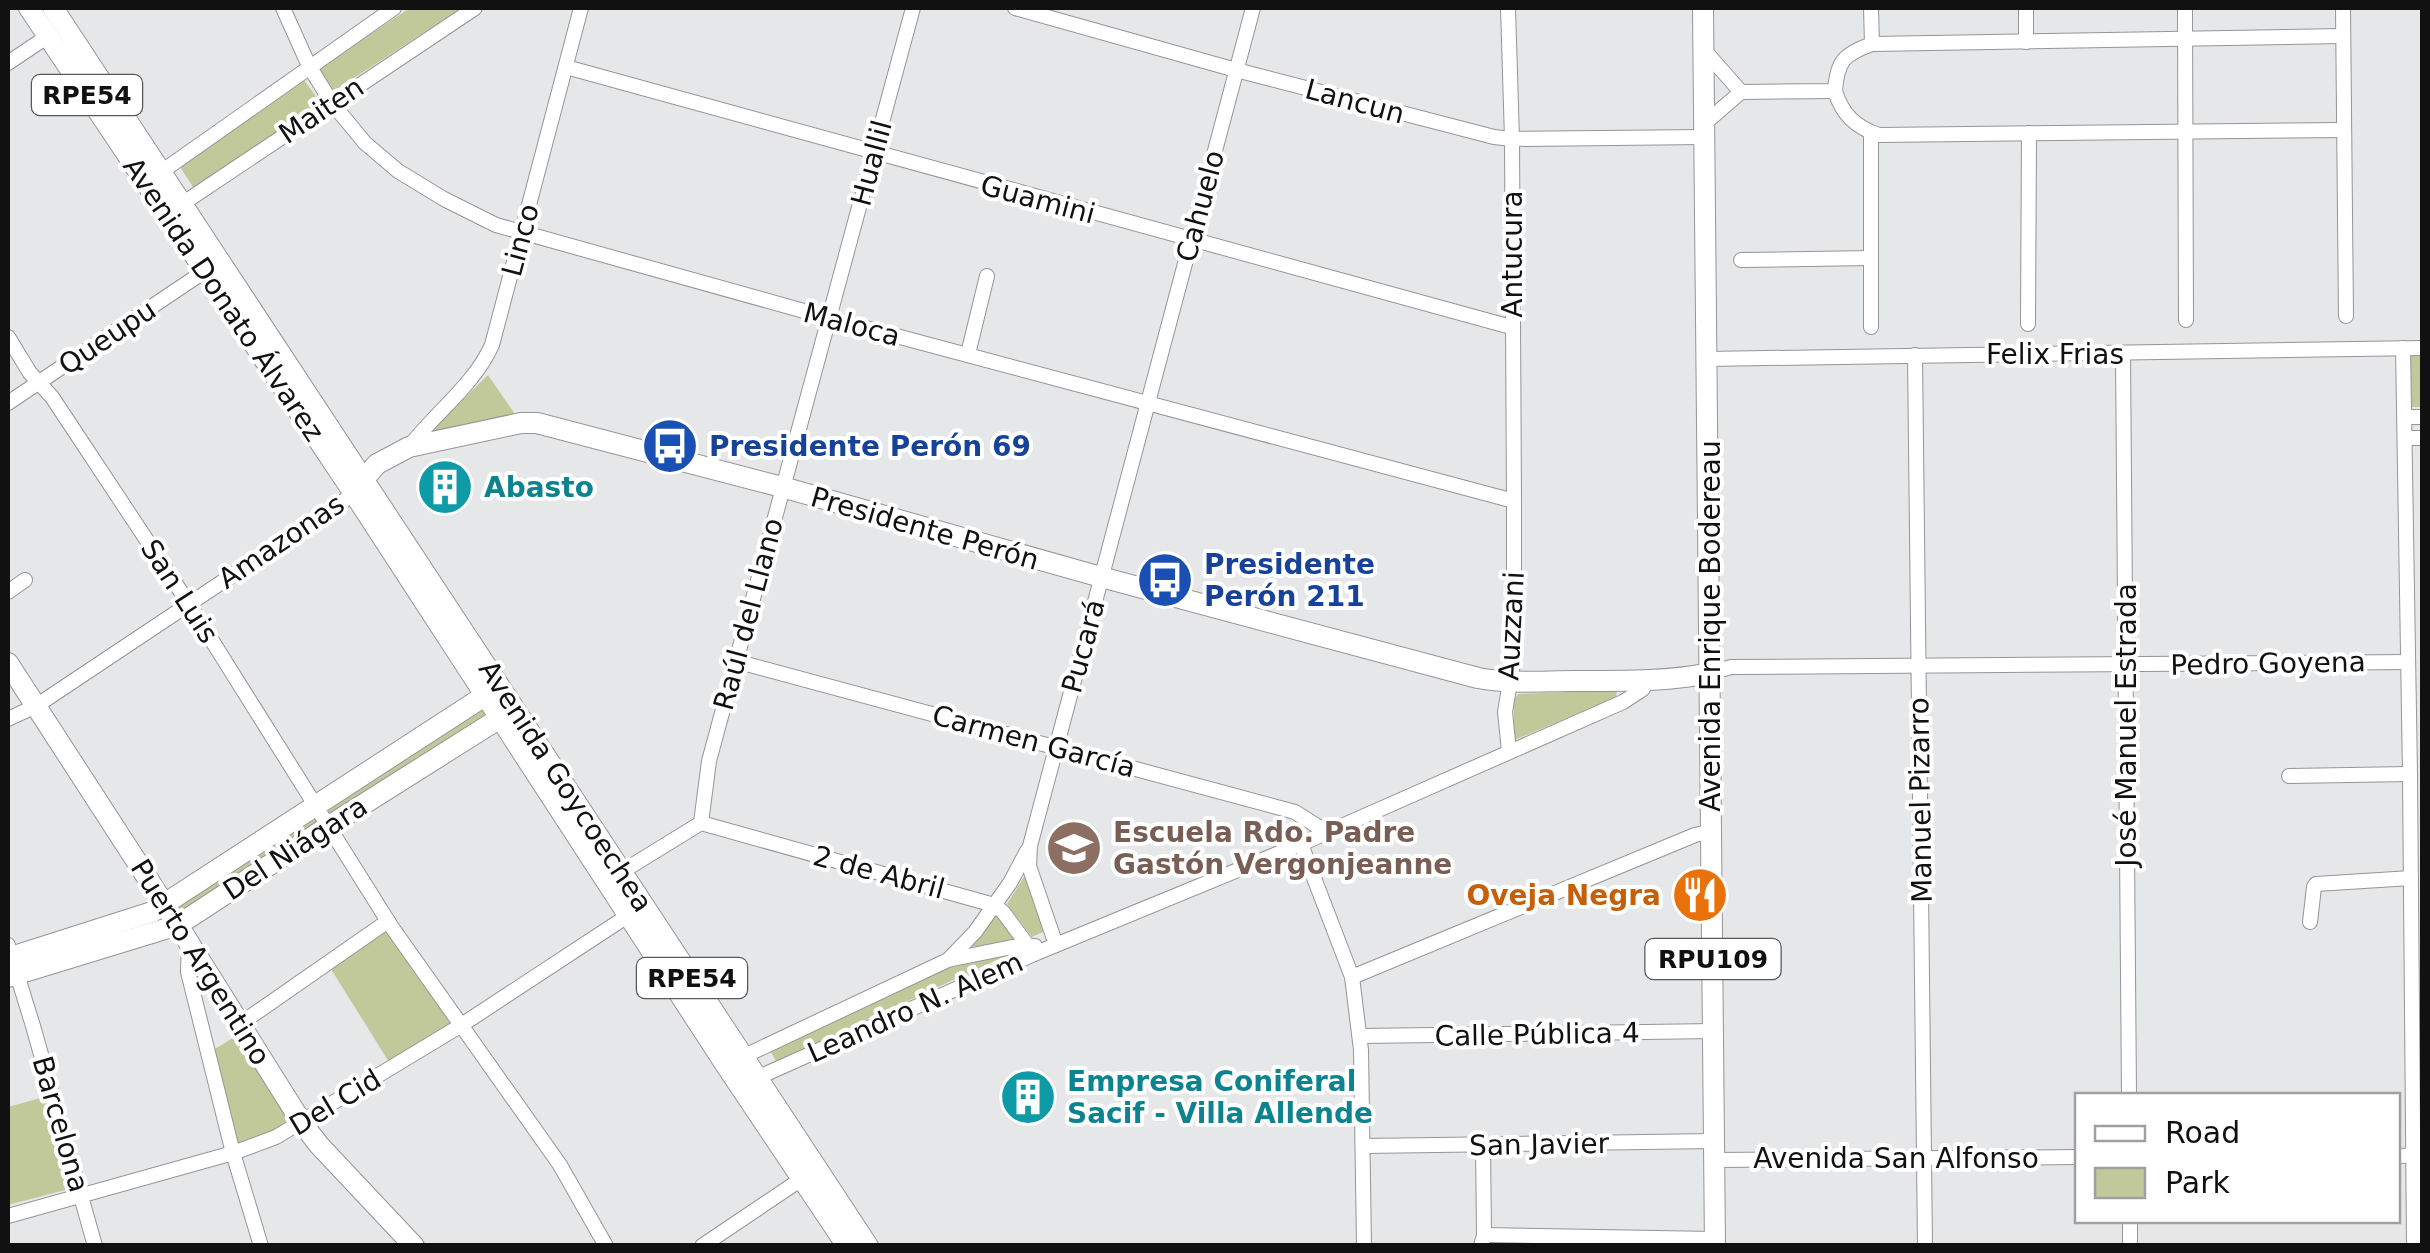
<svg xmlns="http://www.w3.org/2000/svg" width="2430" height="1253" viewBox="0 0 2430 1253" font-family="'DejaVu Sans',sans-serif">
<rect width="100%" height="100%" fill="#e6e7e8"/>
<g fill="#c1c899">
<polygon points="410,8 461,8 334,91 319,68"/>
<polygon points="302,77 322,105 195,190 180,167"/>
<polygon points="2410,354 2422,356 2422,407 2412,407"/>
<polygon points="488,375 521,423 423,438"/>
<polygon points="1617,690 1616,698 1514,740 1514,700 1518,694"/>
<polygon points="481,706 489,718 330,821 320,806"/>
<polygon points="314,811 323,826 179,914 175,905"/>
<polygon points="1027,872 1047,930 1032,937 1007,904"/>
<polygon points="997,915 1014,939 974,947 972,944"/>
<polygon points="386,930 454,1024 389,1062 331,969"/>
<polygon points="1010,954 776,1061 769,1049 945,969"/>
<polygon points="241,1033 294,1123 236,1148 210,1052"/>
<polygon points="44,1097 69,1189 8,1205 8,1107"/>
</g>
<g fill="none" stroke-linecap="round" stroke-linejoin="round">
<g stroke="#959597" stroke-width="16">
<g id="street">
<polyline points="283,8 309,66 332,103 365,143 398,171 444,199 496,225 829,318 1514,501"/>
<polyline points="1015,8 1236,70 1494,137 1512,139 1704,137"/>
<polyline points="1508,8 1512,139 1514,501 1514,658 1505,712 1509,751"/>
<polyline points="2026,8 2026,42"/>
<polyline points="2185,8 2186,320"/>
<polyline points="2343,8 2346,316"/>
<polyline points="1872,44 2343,36"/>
<polyline points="1704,50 1741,92"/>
<polyline points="8,63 48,36"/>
<polyline points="566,67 1511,327"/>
<path d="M1835,91C1842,114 1855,127 1879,135L2344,130"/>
<path d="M1704,124L1741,92L1835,91C1837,61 1844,54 1872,44L1871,8"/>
<polyline points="154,177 394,8"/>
<polyline points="176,208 475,8"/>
<polyline points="1741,260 1870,258"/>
<polyline points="2028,324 2029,133"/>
<polyline points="1871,327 1871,133"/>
<polyline points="8,337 30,373 52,397 189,604 391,926 560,1165 606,1246"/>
<polyline points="2403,348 2410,774 2414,1246"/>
<polyline points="968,354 987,276"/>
<polyline points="2123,354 2129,1096"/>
<polyline points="1915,355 1925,1246"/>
<polyline points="1706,359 2422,348"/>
<polyline points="8,403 205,271"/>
<polyline points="2405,417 2422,417"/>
<polyline points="2405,438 2422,438"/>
<path d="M409,447C435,413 474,385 492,345L581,8"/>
<polyline points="8,592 25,580"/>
<polyline points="735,661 1295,812 1328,833"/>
<polyline points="1710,673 1731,667 2408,662"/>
<polyline points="8,719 36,706 345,500 353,492"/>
<polyline points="2289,776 2410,774"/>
<polyline points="701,823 709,761 913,8"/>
<polyline points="701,823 994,905 1003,912 1034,954"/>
<polyline points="1301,844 1352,977 1361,1050 1364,1246"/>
<polyline points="623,871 701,823"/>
<polyline points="2310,922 2314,887 2316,884 2411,878"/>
<polyline points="189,942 188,972 233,1153 261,1246"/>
<polyline points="8,945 33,1026 95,1246"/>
<polyline points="1056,945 1029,866 1030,846 1253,8"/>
<polyline points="948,960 1012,947 1035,946"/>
<polyline points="1352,977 1695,835 1712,831"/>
<polyline points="240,1024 388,921"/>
<polyline points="1361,1036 1714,1031"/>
<polyline points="738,1059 948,960 975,932 1010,883 1027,851"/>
<polyline points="750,1081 1034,954 1301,844 1623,702 1643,689 1645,679"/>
<polyline points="1364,1146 1714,1141"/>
<polyline points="2398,1156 2422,1155"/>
<polyline points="1714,1160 2078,1157"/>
<polyline points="8,1216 233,1153 276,1137 460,1026 629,915"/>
<polyline points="2130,1220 2130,1246"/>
<polyline points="1484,1235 1715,1239"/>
<polyline points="702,1246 803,1178"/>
<polyline points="1481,1246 1484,1235 1483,1145"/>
</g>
</g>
<g stroke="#959597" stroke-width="22">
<g id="secondary">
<path d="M354,490L377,464L409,447L521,423H537L782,487L1101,577L1478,678C1510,684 1542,681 1574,681C1619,681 1666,682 1710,673"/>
<polyline points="8,663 181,930 302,1123 319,1145 414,1246"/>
<polyline points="8,958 152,912 486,695 501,703"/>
<polyline points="8,977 178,925 329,826 500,718 499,701"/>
</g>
</g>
<g stroke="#959597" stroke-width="22">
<g id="primary">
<polyline points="29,8 353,492 725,1064 847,1246"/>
<path d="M53,8C325,420 596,833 868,1246"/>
<polyline points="1703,8 1715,1246"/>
</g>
</g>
<use href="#street" stroke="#fff" stroke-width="14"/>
<use href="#secondary" stroke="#fff" stroke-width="20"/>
<use href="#primary" stroke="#fff" stroke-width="20"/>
</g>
<defs>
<g id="bus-disc" transform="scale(2.875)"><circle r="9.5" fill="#1a4fb4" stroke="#fff"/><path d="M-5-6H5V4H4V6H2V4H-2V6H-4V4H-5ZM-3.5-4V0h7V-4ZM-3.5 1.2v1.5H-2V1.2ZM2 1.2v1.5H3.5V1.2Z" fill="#fff"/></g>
<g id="building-disc" transform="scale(2.875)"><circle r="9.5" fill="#0f9aa8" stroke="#fff"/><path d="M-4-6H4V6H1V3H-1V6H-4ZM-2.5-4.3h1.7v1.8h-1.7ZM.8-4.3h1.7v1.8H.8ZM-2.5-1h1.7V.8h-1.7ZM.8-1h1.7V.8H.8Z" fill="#fff"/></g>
<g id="school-disc" transform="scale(2.875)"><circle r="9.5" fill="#8d6e63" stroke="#fff"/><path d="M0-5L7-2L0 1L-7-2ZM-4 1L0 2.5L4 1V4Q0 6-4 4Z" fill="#fff"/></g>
<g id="restaurant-disc" transform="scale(2.875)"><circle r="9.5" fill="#e8710a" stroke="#fff"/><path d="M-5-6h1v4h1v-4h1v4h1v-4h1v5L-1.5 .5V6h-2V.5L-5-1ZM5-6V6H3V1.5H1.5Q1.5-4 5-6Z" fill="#fff"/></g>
</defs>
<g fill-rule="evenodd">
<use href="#bus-disc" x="670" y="446"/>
<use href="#building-disc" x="445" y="487"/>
<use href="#bus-disc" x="1165" y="580"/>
<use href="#school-disc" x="1074" y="848"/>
<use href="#restaurant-disc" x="1700" y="895"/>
<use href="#building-disc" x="1028" y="1097"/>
</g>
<g text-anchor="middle" stroke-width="8" stroke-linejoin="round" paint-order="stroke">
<g fill="#fff" stroke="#585859" stroke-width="2.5">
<rect x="32" y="75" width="110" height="40" rx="8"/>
<rect x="1645.5" y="939" width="135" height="40" rx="8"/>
<rect x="637" y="958" width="110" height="40" rx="8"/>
</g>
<g font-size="25" font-weight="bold" fill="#111112">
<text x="87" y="104">RPE54</text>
<text x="1713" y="968">RPU109</text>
<text x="692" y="987">RPE54</text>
</g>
<g font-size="28" fill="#111112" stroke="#fff">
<text transform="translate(1355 101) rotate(15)" y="10">Lancun</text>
<text transform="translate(321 110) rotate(-34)" y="10">Maiten</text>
<text transform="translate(871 163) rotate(-75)" y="10">Huallil</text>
<text transform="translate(1038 199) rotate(15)" y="10">Guamini</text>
<text transform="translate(1200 206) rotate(-75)" y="10">Cahuelo</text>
<text transform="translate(520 240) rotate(-75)" y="10">Linco</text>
<text transform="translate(1512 254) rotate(-90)" y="10">Antucura</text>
<text transform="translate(224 299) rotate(56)" y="10">Avenida Donato Álvarez</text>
<text transform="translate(852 324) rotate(15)" y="10">Maloca</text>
<text transform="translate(107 337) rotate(-34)" y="10">Queupu</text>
<text x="2055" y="364">Felix Frias</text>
<text transform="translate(925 528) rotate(16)" y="10">Presidente Perón</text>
<text transform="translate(281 541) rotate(-34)" y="10">Amazonas</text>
<text transform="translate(180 591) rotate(57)" y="10">San Luis</text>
<text transform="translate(748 614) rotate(-75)" y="10">Raúl del Llano</text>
<text transform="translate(1511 626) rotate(-87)" y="10">Auzzani</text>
<text transform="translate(1710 626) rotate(-90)" y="10">Avenida Enrique Bodereau</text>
<text transform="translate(1083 646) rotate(-75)" y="10">Pucará</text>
<text transform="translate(2268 663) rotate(-1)" y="10">Pedro Goyena</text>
<text transform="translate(2126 725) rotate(-90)" y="10">José Manuel Estrada</text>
<text transform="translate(1034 741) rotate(15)" y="10">Carmen García</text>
<text transform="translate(566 786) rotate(57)" y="10">Avenida Goycoechea</text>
<text transform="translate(1920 800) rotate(-91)" y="10">Manuel Pizarro</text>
<text transform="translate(295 848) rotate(-33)" y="10">Del Niágara</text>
<text transform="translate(879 872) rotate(15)" y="10">2 de Abril</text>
<text transform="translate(201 962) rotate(58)" y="10">Puerto Argentino</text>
<text transform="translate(915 1007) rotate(-24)" y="10">Leandro N. Alem</text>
<text transform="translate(1537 1034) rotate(-1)" y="10">Calle Pública 4</text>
<text transform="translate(335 1102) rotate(-31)" y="10">Del Cid</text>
<text transform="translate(61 1124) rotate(74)" y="10">Barcelona</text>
<text transform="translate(1539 1144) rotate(-1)" y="10">San Javier</text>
<text x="1896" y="1168">Avenida San Alfonso</text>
</g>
<g font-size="28" font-weight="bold" fill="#164399" stroke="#fff" text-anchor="start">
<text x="709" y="456">Presidente Perón 69</text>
<text x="1204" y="574">Presidente<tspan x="1204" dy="32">Perón 211</tspan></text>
</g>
<g font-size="28" font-weight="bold" fill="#0d838f" stroke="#fff" text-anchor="start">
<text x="484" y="497">Abasto</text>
<text x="1067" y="1091">Empresa Coniferal<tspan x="1067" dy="32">Sacif - Villa Allende</tspan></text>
</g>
<g font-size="28" font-weight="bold" fill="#785e54" stroke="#fff" text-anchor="start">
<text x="1113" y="842">Escuela Rdo. Padre<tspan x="1113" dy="32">Gastón Vergonjeanne</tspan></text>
</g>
<g font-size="28" font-weight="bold" fill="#c56008" stroke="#fff" text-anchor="end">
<text x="1661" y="905">Oveja Negra</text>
</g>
</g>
<rect width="2430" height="1253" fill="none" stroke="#111112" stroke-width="20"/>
<rect x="2075" y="1093" width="325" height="130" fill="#ffffff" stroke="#a0a0a0" stroke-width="2.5"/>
<rect x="2095" y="1126" width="50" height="15" fill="#ffffff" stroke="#a0a0a0" stroke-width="2.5"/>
<text x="2165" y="1143" font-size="30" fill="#111112">Road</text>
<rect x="2095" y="1168" width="50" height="30" fill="#c1c899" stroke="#a0a0a0" stroke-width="2.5"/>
<text x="2165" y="1193" font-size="30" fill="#111112">Park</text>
</svg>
